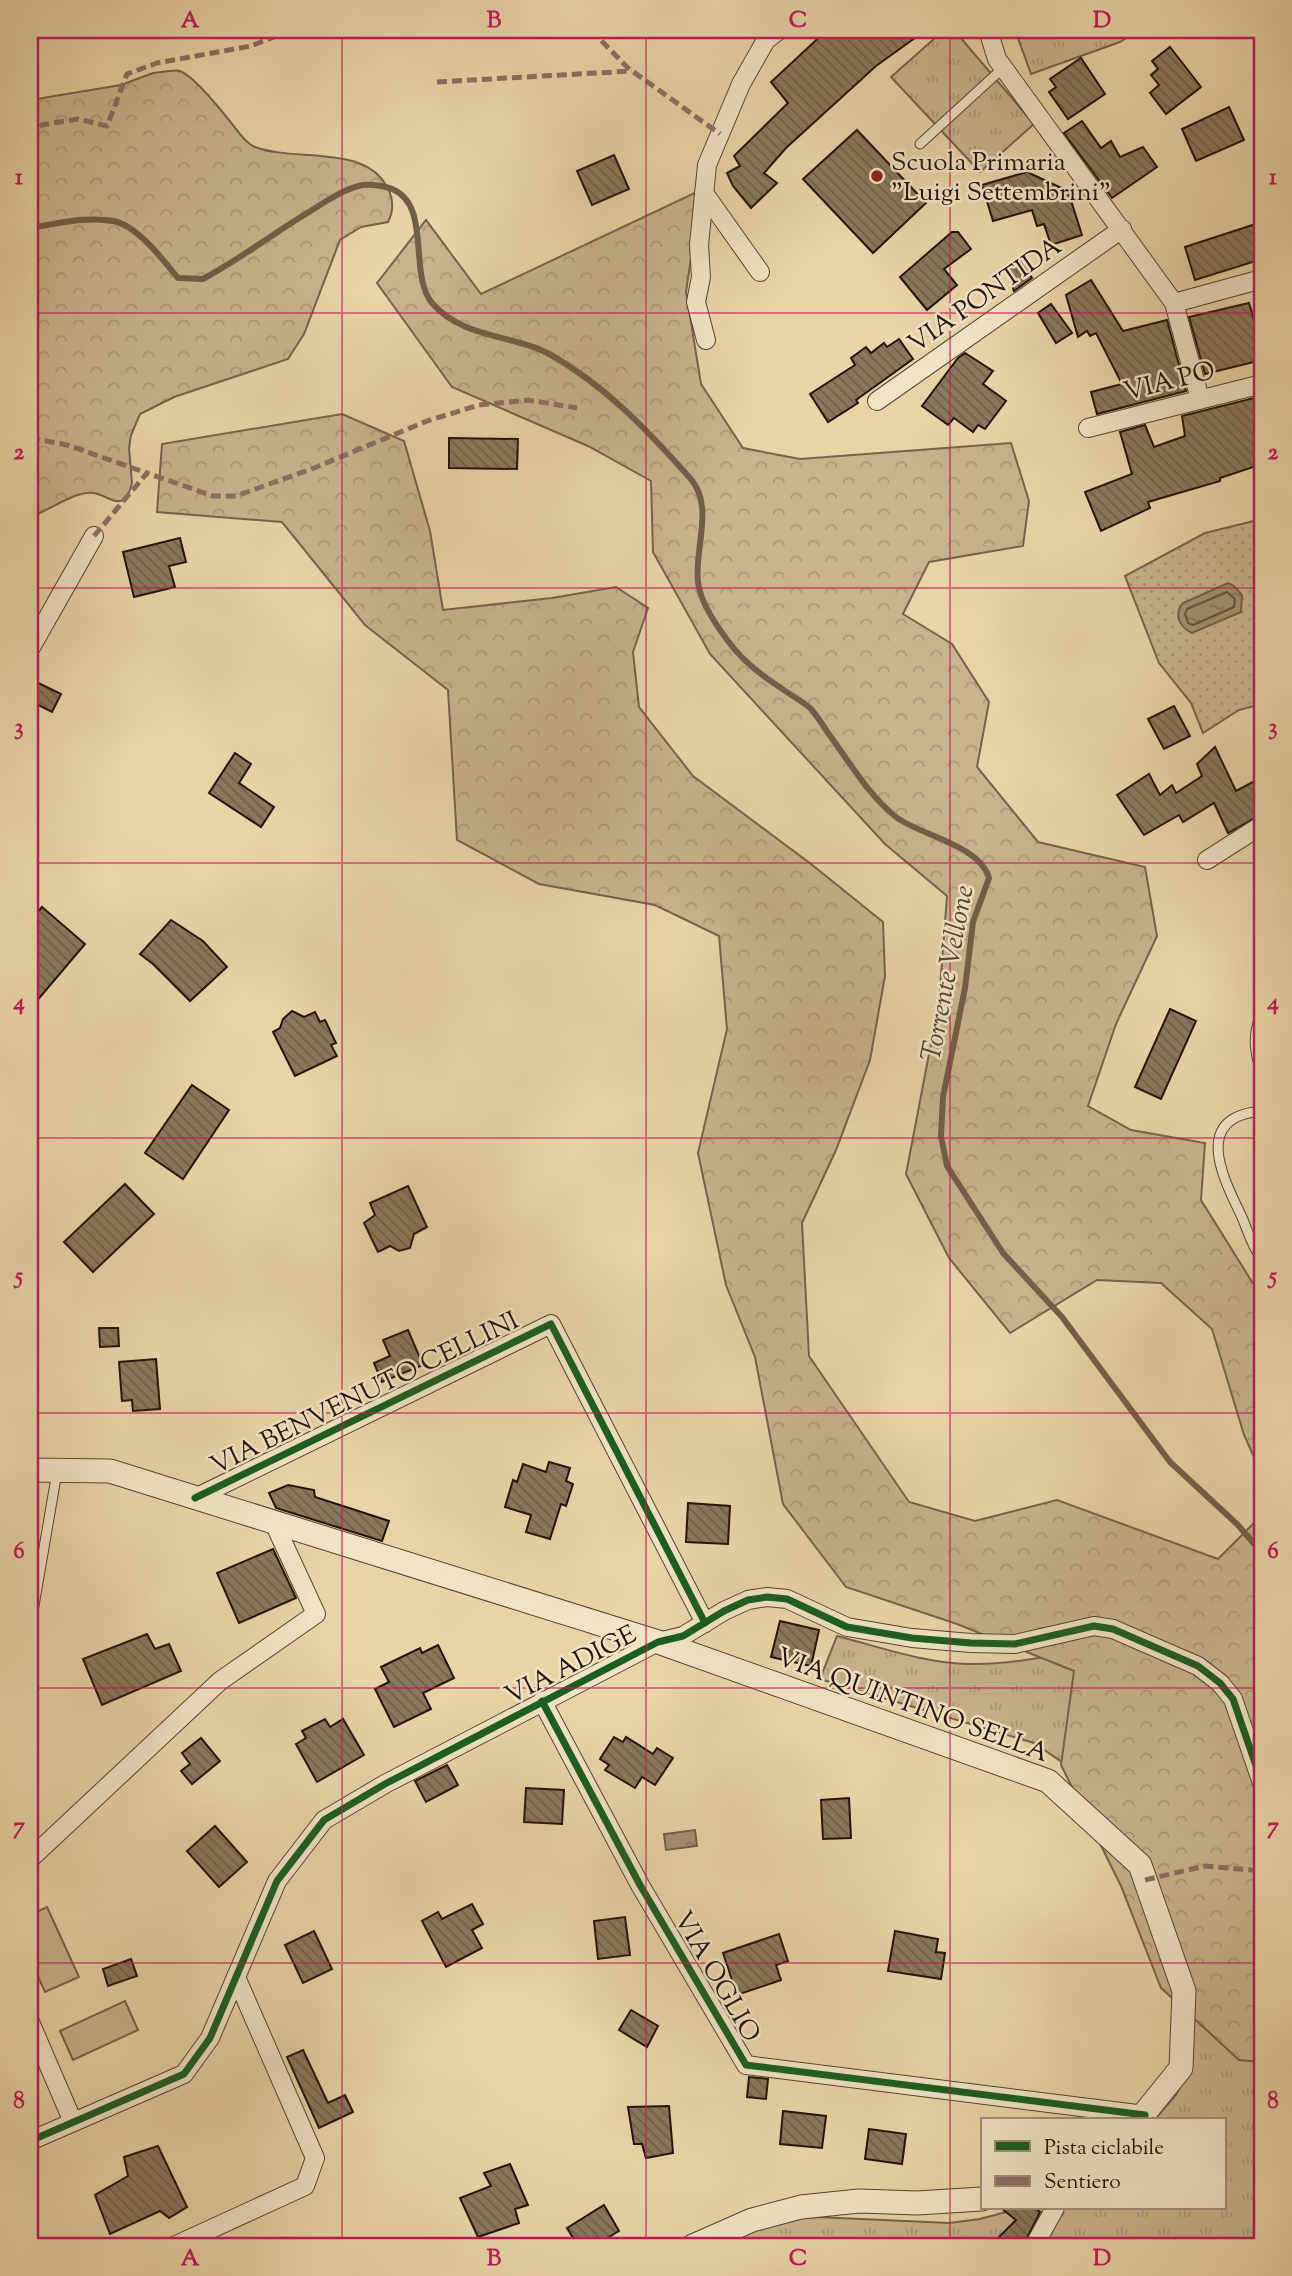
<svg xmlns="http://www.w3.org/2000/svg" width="1292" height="2276" viewBox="0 0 1292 2276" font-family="'Sorts Mill Goudy',serif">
<defs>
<pattern id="grass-tufts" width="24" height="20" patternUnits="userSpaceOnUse" patternTransform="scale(1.75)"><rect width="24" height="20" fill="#c8b38c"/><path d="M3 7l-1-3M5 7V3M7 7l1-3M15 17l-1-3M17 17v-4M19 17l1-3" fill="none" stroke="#ac9977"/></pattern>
<pattern id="forest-crowns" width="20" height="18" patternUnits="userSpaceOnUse" patternTransform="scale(1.75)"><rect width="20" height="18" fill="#c8b38c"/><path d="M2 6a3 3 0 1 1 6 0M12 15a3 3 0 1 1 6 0" fill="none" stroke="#ac9977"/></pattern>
<pattern id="garden-dots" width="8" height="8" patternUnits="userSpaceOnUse" patternTransform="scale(1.75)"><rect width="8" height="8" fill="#c8b38c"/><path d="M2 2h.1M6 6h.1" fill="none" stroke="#ac9977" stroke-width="1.8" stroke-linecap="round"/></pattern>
<pattern id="water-ripples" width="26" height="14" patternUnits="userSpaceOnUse" patternTransform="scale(1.75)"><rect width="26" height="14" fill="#a69272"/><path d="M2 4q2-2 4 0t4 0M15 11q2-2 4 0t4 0" fill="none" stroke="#87765c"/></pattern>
<pattern id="building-back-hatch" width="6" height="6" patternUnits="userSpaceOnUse" patternTransform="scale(1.75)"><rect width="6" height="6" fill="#8a775c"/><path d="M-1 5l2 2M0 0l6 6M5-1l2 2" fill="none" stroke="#71604a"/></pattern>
</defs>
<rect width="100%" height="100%" fill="#e9d4a7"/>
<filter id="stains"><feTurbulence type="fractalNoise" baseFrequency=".00286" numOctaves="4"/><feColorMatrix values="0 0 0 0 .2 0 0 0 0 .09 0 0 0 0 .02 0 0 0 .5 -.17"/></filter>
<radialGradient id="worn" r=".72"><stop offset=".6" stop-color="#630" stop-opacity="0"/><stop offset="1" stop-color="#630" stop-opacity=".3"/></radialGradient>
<g fill="url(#grass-tufts)" stroke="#76634b" stroke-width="2">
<polygon points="944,30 954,30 1034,124 980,172 891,77"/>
<polygon points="1015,30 1139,30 1120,42 1031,74"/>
<path d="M837,1636C880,1647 924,1663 969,1664C1005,1665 1040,1658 1075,1651L1262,1813V2246H710L772,2221L817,2217L949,2223L980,2219L1021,2208H1224V2120H1154L1176,2095L1188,2073L1197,1990L1094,1784L1034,1743L820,1679Z"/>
</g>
<g fill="url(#forest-crowns)" stroke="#76634b" stroke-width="2">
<path d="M169,71C173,71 177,70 180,71C196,77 225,115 236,129C241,135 247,144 255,147C294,162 365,144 387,187C394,199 394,210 388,222L361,227L340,240L304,334L288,359L174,397L140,414L131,435L129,448L132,483L127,499C115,506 106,495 94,493C75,490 49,511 30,517V100L121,85L153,73Z"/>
<polygon points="701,190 686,292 701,384 743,448 800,459 1011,443 1029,501 1023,546 929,562 903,614 952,644 989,702 977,767 1038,842 1145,867 1157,936 1116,1024 1088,1106 1131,1130 1205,1143 1201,1200 1262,1298 1262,1475 1244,1435 1212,1329 1161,1283 1097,1280 1010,1333 949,1258 906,1174 939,1002 947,896 885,844 710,654 653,552 651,481 588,446 452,387 377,283 426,220 481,294"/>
<polygon points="342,414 404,441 430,531 443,610 552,598 616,587 648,608 633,652 639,707 693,776 811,864 883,922 885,976 870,1060 836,1150 802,1223 809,1356 909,1502 975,1521 1057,1500 1218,1559 1262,1515 1262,2062 1239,2060 1161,1988 1121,1886 1061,1765 1074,1671 957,1624 846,1587 783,1504 755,1357 726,1285 698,1153 727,1029 719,936 655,905 539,884 457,840 448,690 365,625 282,522 157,512 162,444"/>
</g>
<polygon fill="url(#garden-dots)" stroke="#76634b" stroke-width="2" points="1262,519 1262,704 1239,710 1203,733 1191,703 1159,663 1125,576 1205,533"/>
<g fill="#c8b38c" stroke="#76634b" stroke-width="2">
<polygon points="47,1907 79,1977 45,1992 30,1959 30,1915"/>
<polygon points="125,2001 138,2030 73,2060 60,2031"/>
</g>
<g fill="url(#water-ripples)" stroke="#725f48" stroke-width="2">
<path d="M1228,583L1234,586L1242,595L1241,612L1192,633C1180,627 1173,615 1183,603Z"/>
<polygon points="695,1830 697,1846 666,1850 664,1834"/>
</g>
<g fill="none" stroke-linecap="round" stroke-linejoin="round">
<polygon stroke="#65523e" stroke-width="2" points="1227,592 1235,599 1234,607 1193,625 1188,623 1185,614 1187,609"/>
<path stroke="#725f48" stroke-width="6" d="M30,228C56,224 85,216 113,221C137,225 163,260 178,278L203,279C238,260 270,236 304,215C322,204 342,189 363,185C370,184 386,186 392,189C432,205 408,274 432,303C463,339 513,334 551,355C606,386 649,432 690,478C715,506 694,548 698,582C700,602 716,625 728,641C741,659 762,676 781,688C790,695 803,701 811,709C817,716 823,725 828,733C849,761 868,795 896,817C919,835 980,845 989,878L973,922L965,988L943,1097L941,1136L947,1166L1003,1253L1062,1317L1170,1462L1238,1525L1262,1553"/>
</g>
<g fill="url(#building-back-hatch)" stroke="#24130a" stroke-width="2">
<polygon points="827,30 926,30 876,66 786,148 764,173 777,183 751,208 733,186 727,173 740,166 734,156 788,103 771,82"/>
<polygon points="1170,47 1201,87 1166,114 1150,93 1159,85 1151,75 1158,69 1152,61"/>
<polygon points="1081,58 1105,94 1068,119 1049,92 1056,87 1050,79"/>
<polygon points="1229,107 1244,140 1196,161 1182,129"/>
<polygon points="1082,121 1101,148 1111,141 1120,157 1143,147 1157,167 1112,198 1064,133"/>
<polygon points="857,130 926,203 873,253 803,179"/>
<polygon points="614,155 629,189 592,205 577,171"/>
<polygon points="1027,172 1068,191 1082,235 1051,245 1044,224 1037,226 1032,210 993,221 982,185"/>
<polygon points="1262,222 1262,259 1195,280 1185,247"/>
<polygon points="952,232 958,232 971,249 944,269 957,285 927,310 900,277"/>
<polygon points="1019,260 1032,278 1014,291 1007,268"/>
<polygon points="1091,280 1123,331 1167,320 1186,391 1097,414 1091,392 1122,384 1096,333 1090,336 1087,331 1078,337 1066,295"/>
<polygon points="1249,303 1262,347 1262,360 1205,374 1189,317"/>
<polygon points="1051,304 1072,333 1056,343 1038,313"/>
<polygon points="899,339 913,359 856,400 858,403 828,422 810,394 855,365 851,358 866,347 871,353 884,343 887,347"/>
<polygon points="965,353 993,371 983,384 1006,401 985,429 978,425 973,432 954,418 948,425 922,406 958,358"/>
<polygon points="1262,396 1262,468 1253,467 1220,478 1220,481 1148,502 1150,508 1101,531 1085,492 1132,474 1120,432 1145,425 1154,447 1185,436 1182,416"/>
<polygon points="449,438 518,439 517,469 449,468"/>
<polygon points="180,538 186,562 169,566 175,587 134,597 123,552"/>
<polygon points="30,679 61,694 52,712 30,701"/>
<polygon points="1174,706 1190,736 1164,749 1148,719"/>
<polygon points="1215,747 1236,791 1262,777 1262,814 1228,833 1214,803 1183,822 1179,815 1144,835 1117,795 1149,774 1160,795 1172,785 1176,793 1202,776 1197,764"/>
<polygon points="235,753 251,764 239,783 274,807 261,827 209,793"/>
<polygon points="42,907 85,944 30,1009 30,921"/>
<polygon points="171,920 203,941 227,967 190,1001 153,964 140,954"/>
<polygon points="1170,1009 1196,1021 1161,1099 1135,1087"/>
<polygon points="292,1011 304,1017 315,1012 320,1022 325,1020 336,1043 331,1045 337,1056 295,1076 273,1032 280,1028 283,1019"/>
<polygon points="192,1085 229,1110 183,1179 145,1153"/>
<polygon points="125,1184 154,1214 93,1272 64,1242"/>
<polygon points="408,1186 427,1227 414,1234 410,1248 399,1251 390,1246 378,1252 364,1223 375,1215 370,1203"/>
<polygon points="99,1328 118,1328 119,1346 100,1347"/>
<polygon points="408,1330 423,1365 382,1382 374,1363 390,1356 383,1340"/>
<polygon points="156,1359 160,1409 133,1411 132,1400 122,1401 119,1362"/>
<polygon points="549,1462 570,1468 566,1481 573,1484 566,1506 561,1504 550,1539 526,1532 531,1515 505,1507 513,1480 517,1482 523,1464 546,1472"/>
<polygon points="288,1485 314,1490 315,1497 389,1521 382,1541 276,1508 269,1493"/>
<polygon points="688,1503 730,1506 728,1544 686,1542"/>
<polygon points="273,1549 296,1598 239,1623 217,1573"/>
<polygon points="780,1621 819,1630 811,1666 771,1657"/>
<polygon points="147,1634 155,1649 169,1644 181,1671 102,1705 83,1659"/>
<polygon points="438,1645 454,1678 423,1693 431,1709 394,1727 375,1689 389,1682 381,1667 420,1648 422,1653"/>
<polygon points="325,1719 330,1727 343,1719 364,1755 317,1782 296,1744 306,1738 302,1731"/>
<polygon points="614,1737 623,1742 626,1737 653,1754 657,1748 673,1758 655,1785 642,1777 635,1788 605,1770 609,1765 600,1759"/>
<polygon points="201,1738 220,1761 192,1784 181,1771 190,1764 182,1753"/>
<polygon points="447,1765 458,1785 426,1802 415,1781"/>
<polygon points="526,1788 564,1790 562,1824 524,1822"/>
<polygon points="849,1798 851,1838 823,1839 821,1800"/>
<polygon points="215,1826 247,1862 219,1887 187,1851"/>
<polygon points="472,1904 483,1924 472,1930 482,1948 446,1967 422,1921 438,1912 442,1919"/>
<polygon points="625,1917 630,1955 598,1959 594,1921"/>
<polygon points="314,1931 332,1969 303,1983 285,1945"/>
<polygon points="895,1931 938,1939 936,1952 945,1953 941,1979 888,1971"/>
<polygon points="779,1934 788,1961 776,1965 781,1980 737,1995 723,1953"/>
<polygon points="131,1959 137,1976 108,1986 103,1969"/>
<polygon points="631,2010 658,2026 647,2047 619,2030"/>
<polygon points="303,2050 328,2103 345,2095 353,2112 319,2128 287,2057"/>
<polygon points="749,2077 768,2079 766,2099 747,2097"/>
<polygon points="669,2106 673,2153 646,2158 642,2144 634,2144 628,2107"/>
<polygon points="783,2111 826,2116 822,2148 780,2144"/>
<polygon points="869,2129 906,2134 902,2164 865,2159"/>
<polygon points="158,2146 187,2207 169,2218 160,2211 110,2234 95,2195 128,2176 124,2157"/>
<polygon points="510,2164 528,2205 515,2209 519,2223 478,2237 460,2198 491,2186 484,2173"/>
<polygon points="604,2205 619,2231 594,2246 578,2246 567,2228"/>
<polygon points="1001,2208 1035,2208 1040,2212 1023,2246 990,2246 1016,2220"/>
</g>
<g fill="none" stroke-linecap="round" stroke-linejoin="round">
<g stroke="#554331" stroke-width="11">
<g id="service">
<polyline points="920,144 1003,68"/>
<path d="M1262,1012C1251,1037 1255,1052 1262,1077"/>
<path d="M1262,1111C1193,1117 1221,1174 1241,1215C1248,1230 1251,1246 1262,1259"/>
<polyline points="30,1629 57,1472"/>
</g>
</g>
<g stroke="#554331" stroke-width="20">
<g id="minor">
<polyline points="988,30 997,59 1174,303 1200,399"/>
<polyline points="704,193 760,272"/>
<polyline points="1174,303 1262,279"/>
<polyline points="706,340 696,302 701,277 699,245 707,165 741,84 766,40 779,30"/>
<polyline points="877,401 1122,229"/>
<polyline points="1088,428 1262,384"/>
<polyline points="30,649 94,536"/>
<polyline points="1207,860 1262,825"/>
<polyline points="195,1498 551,1324 705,1623"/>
<polyline points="542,1701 640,1885 746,2065 1145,2115"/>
<polyline points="30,1859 220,1681 316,1614 274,1523"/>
<polyline points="30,2022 73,2122"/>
<polyline points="30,2141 184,2074 210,2038 277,1881 324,1820 385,1784 658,1642 683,1636 724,1611 748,1600 767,1597 787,1599 847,1627 912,1638 971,1643 1015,1644 1094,1626 1113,1629 1198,1666 1220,1683 1233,1699 1262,1783"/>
<polyline points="174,2246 305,2186 315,2158 236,1977"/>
<polyline points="1034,2246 1055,2208"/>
</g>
</g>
<g stroke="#554331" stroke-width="25">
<g id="tertiary">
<polyline points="30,1470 110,1471 658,1642 1048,1781 1140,1865 1184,1991 1181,2068 1139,2120"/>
<polyline points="693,2246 752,2220 801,2207 859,2201 917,2203 982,2199"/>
</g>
</g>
<use href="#service" stroke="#f1e3c6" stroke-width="9"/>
<use href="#minor" stroke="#f1e3c6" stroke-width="18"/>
<use href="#tertiary" stroke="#f1e3c6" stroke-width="23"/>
<g stroke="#8d6e63" stroke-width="5" stroke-dasharray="10 5" stroke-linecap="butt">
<polyline points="591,30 628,68 720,134"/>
<polyline points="437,82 632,71"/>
<polyline points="30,138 42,125 78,119 107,126 127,74 157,63 251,46 291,30"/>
<polyline points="30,438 67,445 147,473"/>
<polyline points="94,536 147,473 213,496 236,496 314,468 427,421 479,405 528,400 577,408"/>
<polyline points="1145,1880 1205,1866 1262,1871"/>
</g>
<g stroke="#f1e3c6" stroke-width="11">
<g id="cycleway">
<polyline points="195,1498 551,1324 705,1623"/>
<polyline points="542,1701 640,1885 746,2065 1145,2115"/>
<polyline points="30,2141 184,2074 210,2038 277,1881 324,1820 385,1784 658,1642 683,1636 724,1611 748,1600 767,1597 787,1599 847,1627 912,1638 971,1643 1015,1644 1094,1626 1113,1629 1198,1666 1220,1683 1233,1699 1262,1783"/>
</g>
</g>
<use href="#cycleway" stroke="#1b5e20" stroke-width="7"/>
</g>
<path fill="none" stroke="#c2185b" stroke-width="2" stroke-opacity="0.55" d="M342,30V2246M646,30V2246M950,30V2246M30,313H1262M30,588H1262M30,863H1262M30,1138H1262M30,1413H1262M30,1688H1262M30,1963H1262"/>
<circle fill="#8f2418" stroke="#f1e3c6" stroke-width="2.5" cx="877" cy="176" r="7"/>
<g text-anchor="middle" stroke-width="5" stroke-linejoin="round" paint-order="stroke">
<g font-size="26" fill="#24130a" stroke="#f1e3c6" text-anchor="start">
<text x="891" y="170">Scuola Primaria<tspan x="891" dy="30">"Luigi Settembrini"</tspan></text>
</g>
<g font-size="26" fill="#24130a" stroke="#f1e3c6">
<text transform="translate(984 294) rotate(-35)" y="9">VIA PONTIDA</text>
<text transform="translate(1169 380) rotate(-14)" y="9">VIA PO</text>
<text transform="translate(364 1392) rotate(-26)" y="9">VIA BENVENUTO CELLINI</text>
<text transform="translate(570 1664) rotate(-27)" y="9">VIA ADIGE</text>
<text transform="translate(913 1704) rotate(20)" y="9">VIA QUINTINO SELLA</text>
<text transform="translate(718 1976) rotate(60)" y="9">VIA OGLIO</text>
</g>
<g font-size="28" font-style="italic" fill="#584634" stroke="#f1e3c6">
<text transform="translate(946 973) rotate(-79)" y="10">Torrente Vellone</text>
</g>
</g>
<rect width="1292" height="2276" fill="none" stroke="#e9d4a7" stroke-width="77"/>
<rect x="981" y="2118" width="245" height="91" fill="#f1e3c6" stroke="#9f907b" stroke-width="2"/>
<rect x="995" y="2141" width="35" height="10" fill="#1b5e20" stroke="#9f907b" stroke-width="2"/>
<text x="1044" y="2154" font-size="21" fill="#24130a">Pista ciclabile</text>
<rect x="995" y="2176" width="35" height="10" fill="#8d6e63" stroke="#9f907b" stroke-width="2"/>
<text x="1044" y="2188" font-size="21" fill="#24130a">Sentiero</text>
<rect x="38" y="38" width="1216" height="2200" fill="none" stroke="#c2185b" stroke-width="2.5"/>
<g font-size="23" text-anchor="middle" font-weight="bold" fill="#c2185b">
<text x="190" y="27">A</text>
<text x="494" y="27">B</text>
<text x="798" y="27">C</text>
<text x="1102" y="27">D</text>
<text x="19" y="184">1</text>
<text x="1273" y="184">1</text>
<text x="19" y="459">2</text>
<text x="1273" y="459">2</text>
<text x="19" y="734">3</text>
<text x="1273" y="734">3</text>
<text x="19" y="1009">4</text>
<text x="1273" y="1009">4</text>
<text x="19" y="1283">5</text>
<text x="1273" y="1283">5</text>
<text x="19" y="1558">6</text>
<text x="1273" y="1558">6</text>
<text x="19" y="1833">7</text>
<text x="1273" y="1833">7</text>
<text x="19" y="2108">8</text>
<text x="1273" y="2108">8</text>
<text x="190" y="2265">A</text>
<text x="494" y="2265">B</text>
<text x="798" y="2265">C</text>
<text x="1102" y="2265">D</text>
</g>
<rect width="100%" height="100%" filter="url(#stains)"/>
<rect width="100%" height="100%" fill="url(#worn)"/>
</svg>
